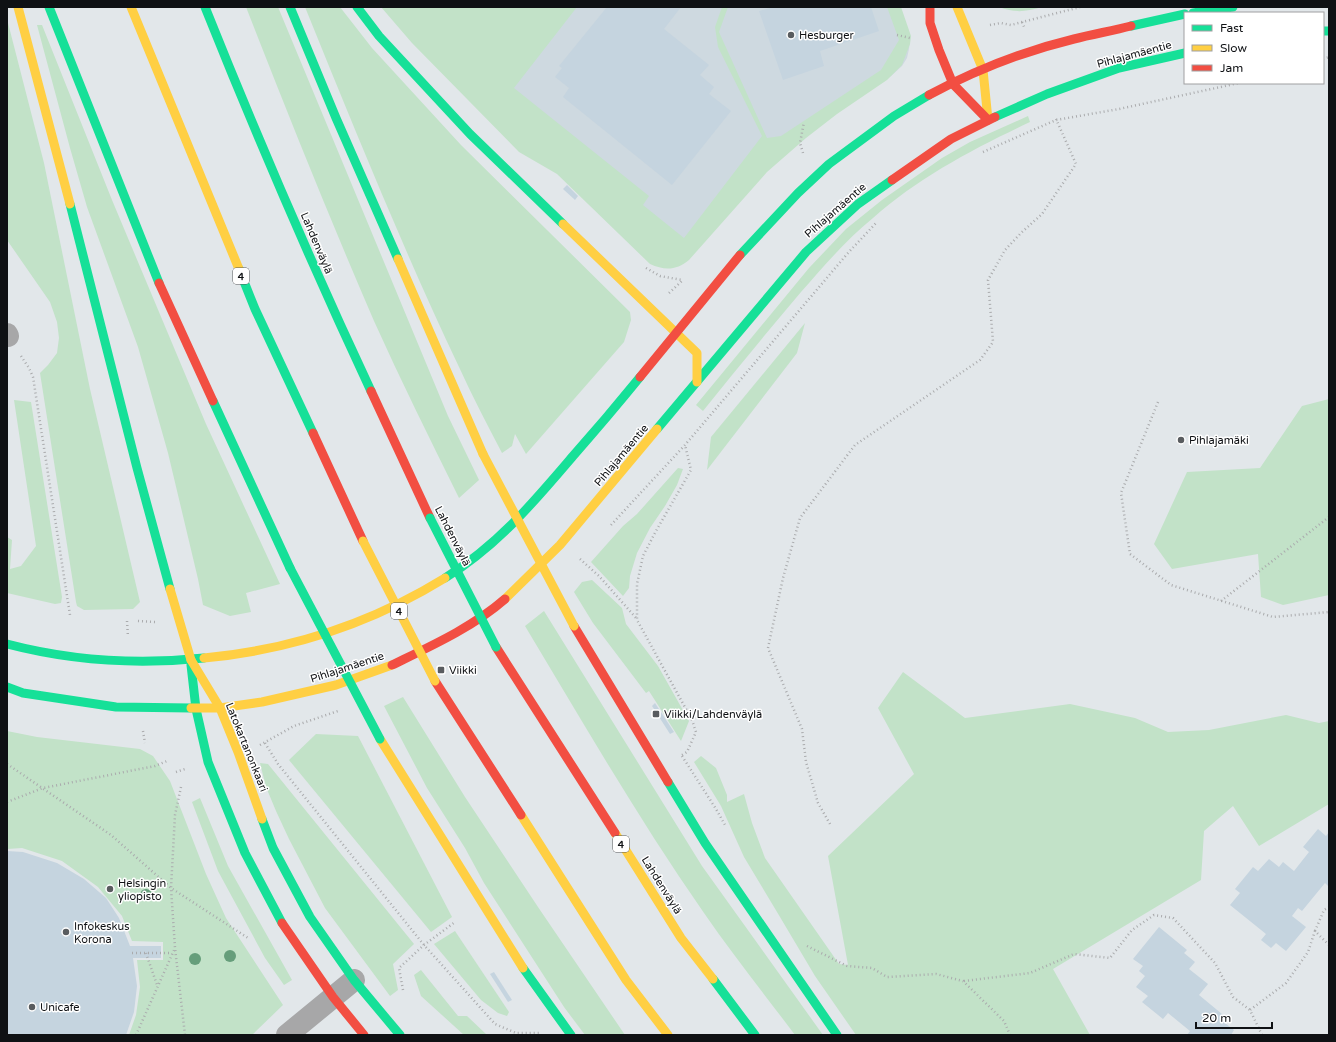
<svg xmlns="http://www.w3.org/2000/svg" width="1336" height="1042" viewBox="0 0 1336 1042" font-family="'Varela Round',sans-serif">
<rect width="100%" height="100%" fill="#e2e7ea"/>
<polygon fill="#ced9e0" points="557,7 900,7 910,40 909,49 907,58 902,66 891,76 843,106 806,133 674,256 496,84"/>
<g fill="#c2e2c8">
<path d="M246,7H278L448,416L479,480L459,498C430,439 401,381 374,321C329,217 287,112 246,7Z"/>
<path d="M305,7H340L372,48L461,145L630,312L631,320L624,342L526,454L515,434L512,446L502,453C487,424 472,396 459,367C403,249 354,128 305,7Z"/>
<path d="M381,7H577L514,88L649,196L643,205L684,238L762,136L718,47L715,27L722,7H728L719,32L767,138L781,136L881,70L899,40L887,7H901L911,36L910,44L902,65L887,80L837,114L806,138L767,172L689,260C677,270 665,271 650,264L557,174L519,152L412,43Z"/>
<path d="M999,7H1042C1025,12 1015,13 999,7Z"/>
<polygon points="7,19 44,163 90,389 140,602 133,609 84,610 77,606 76,602 40,373 48,365 57,353 59,338 57,322 50,302 7,240"/>
<polygon points="37,25 42,25 112,200 206,424 280,584 246,593 251,612 230,616 203,605 198,579 168,453 138,347 87,207 70,148"/>
<path d="M1028,116L1030,122C975,148 919,177 873,218C846,240 824,266 801,292C768,331 735,371 703,411L696,405L809,268L846,229L882,200L942,158L970,142Z"/>
<polygon points="805,323 797,353 707,470 711,437"/>
<polygon points="1329,399 1329,595 1283,605 1261,597 1258,554 1172,569 1154,544 1187,472 1260,468 1302,406"/>
<polygon points="14,400 31,402 62,597 61,603 55,604 7,593 7,537 12,540 10,569 21,566 36,546"/>
<polygon points="678,468 683,469 677,485 665,506 650,528 637,553 630,576 629,588 623,596 591,562 623,526 637,514"/>
<polygon points="592,580 622,608 626,624 658,666 689,721 681,741 649,691 646,693 593,623 574,592 582,582"/>
<path d="M544,611L702,866L823,1035H795C765,995 733,955 704,913C640,821 583,723 525,626Z"/>
<polygon points="903,672 965,718 1070,704 1135,718 1168,732 1209,730 1286,715 1319,723 1329,721 1329,804 1259,846 1233,806 1204,831 1201,880 1053,969 1090,1035 856,1035 815,976 780,917 744,857 721,806 694,762 701,756 716,768 727,795 727,802 744,794 752,823 765,858 839,964 848,965 828,856 914,774 878,708"/>
<polygon points="403,697 465,797 538,907 625,1035 585,1035 564,1007 484,883 465,848 427,788 384,706"/>
<polygon points="7,731 37,737 140,749 153,756 170,781 206,874 226,918 283,1005 252,1035 129,1035 136,1015 140,987 137,960 163,960 163,942 132,941 122,916 98,887 62,861 22,848 7,849"/>
<polygon points="316,734 358,736 452,917 431,932 289,760"/>
<polygon points="260,763 268,764 414,944 393,964 398,990 390,996 325,908 289,839 276,811 266,787"/>
<polygon points="200,798 228,866 292,980 284,985 265,958 218,871 192,802"/>
<polygon points="455,931 509,1012 507,1016 498,1013 481,1000 434,944"/>
<polygon points="421,970 458,1016 467,1016 487,1035 464,1035 421,996 414,975"/>
</g>
<g fill="#c5d4df">
<polygon points="607,7 681,7 664,29 709,65 700,75 714,87 709,94 731,111 672,185 563,97 569,88 555,77 562,68 559,66"/>
<polygon points="773,7 871,7 879,31 820,51 824,66 783,80 759,11"/>
<polygon points="567,185 578,196 575,200 563,189"/>
<polygon points="655,703 674,732 670,734 652,706"/>
<polygon points="1318,829 1326,836 1329,832 1329,887 1325,883 1302,911 1298,908 1292,916 1306,927 1286,951 1276,943 1271,948 1261,940 1266,934 1230,905 1240,893 1235,889 1253,867 1258,871 1269,859 1279,867 1283,862 1294,871 1309,852 1303,847"/>
<polygon points="7,851 23,852 57,863 84,879 106,898 119,918 130,946 161,946 161,958 133,958 137,986 134,1012 126,1035 7,1035"/>
<polygon points="1159,927 1187,950 1184,953 1195,962 1189,969 1208,984 1199,995 1228,1019 1225,1023 1234,1030 1231,1035 1187,1035 1190,1031 1168,1013 1163,1019 1142,1002 1148,996 1136,987 1145,976 1139,971 1143,966 1133,959"/>
<polygon points="494,972 512,1000 508,1002 490,974"/>
</g>
<g fill="none" stroke-linecap="round" stroke-linejoin="round">
<g stroke="#aaabad" stroke-width="2.5" stroke-dasharray="1 3" stroke-linecap="butt">
<polyline points="1022,22 1025,29"/>
<polyline points="990,25 1001,23 1011,25 1080,7"/>
<polyline points="897,35 910,38"/>
<polyline points="1323,59 1329,57"/>
<polyline points="983,152 1056,120 1119,109 1239,83"/>
<polyline points="803,153 800,143 804,122"/>
<polyline points="646,268 660,276 682,280"/>
<polyline points="669,293 683,280"/>
<polyline points="21,356 29,368 33,377 70,615"/>
<polyline points="1158,402 1121,493 1130,554 1171,585 1273,617 1329,612"/>
<polyline points="611,525 685,445 848,253 876,223"/>
<polyline points="580,559 599,576 637,619"/>
<polyline points="1221,601 1329,517"/>
<polyline points="127,621 128,637"/>
<polyline points="138,621 155,622"/>
<polyline points="143,731 145,743"/>
<polyline points="265,743 278,764 424,945 495,1024 516,1033 539,1033"/>
<polyline points="260,745 294,726 338,711"/>
<polyline points="682,755 687,752 696,732 692,720 637,620 637,584 643,556 656,531 691,470 685,445"/>
<polyline points="682,756 716,809 725,825"/>
<polyline points="7,764 111,835 171,888 248,938"/>
<polyline points="176,772 185,769"/>
<polyline points="181,787 175,815 171,888 175,948 185,1035"/>
<polyline points="7,802 43,788 155,766 167,761"/>
<polyline points="830,824 818,803 806,762 802,729 768,648 783,578 800,518 855,445 980,360 993,342 988,280 1005,250 1021,233 1042,214 1076,164 1056,119"/>
<polyline points="1315,931 1324,910 1329,907"/>
<polyline points="807,946 847,966 872,968 887,977 936,974 963,981 1004,1021 1010,1035"/>
<polyline points="132,953 172,953"/>
<polyline points="146,953 157,985"/>
<polyline points="964,981 1030,973 1074,954 1110,958 1132,930 1154,915 1173,918 1215,963 1233,997 1250,1010"/>
<polyline points="403,990 399,968 424,945 455,922"/>
<polyline points="136,1035 175,948"/>
<polyline points="1262,1035 1250,1010 1286,983 1308,952 1315,931 1329,945"/>
</g>
<g stroke="#a7a7a8" stroke-width="22">
<polyline points="7,334 8,336"/>
<polyline points="287,1035 354,980"/>
</g>
<g stroke="#16e098" stroke-width="9">
<polyline points="49,7 159,283"/>
<path d="M205,7C257,137 312,265 371,391"/>
<polyline points="290,7 336,118 398,259"/>
<polyline points="357,7 379,36 470,134 563,224"/>
<polyline points="1193,13 1233,7"/>
<polyline points="1131,26 1185,14"/>
<polyline points="1323,31 1329,31"/>
<polyline points="995,117 1047,94 1119,68 1185,53"/>
<polyline points="70,204 137,468 170,589"/>
<polyline points="740,255 798,193 829,164 894,116 929,95"/>
<polyline points="239,269 255,309 313,433"/>
<polyline points="213,401 290,568"/>
<polyline points="657,429 806,252 858,204 892,180"/>
<path d="M445,578C498,545 533,503 573,456C596,430 618,404 640,377"/>
<path d="M7,644C72,661 137,665 204,658"/>
<polyline points="191,665 196,709 208,762 245,853 282,923"/>
<polyline points="7,687 23,693 116,707 191,708"/>
<polyline points="668,782 705,843 837,1035"/>
<polyline points="262,819 273,848 310,917 354,980 400,1035"/>
<polyline points="523,968 571,1035"/>
<polyline points="713,979 755,1035"/>
</g>
<g stroke="#ffcf43" stroke-width="9">
<polyline points="18,7 70,204"/>
<polyline points="131,7 239,269"/>
<polyline points="957,7 983,70 988,120"/>
<polyline points="563,224 697,353 697,382"/>
<polyline points="398,259 483,454"/>
<polyline points="170,589 191,660"/>
<polyline points="505,599 560,545 657,429"/>
<path d="M204,658C290,650 372,623 445,578"/>
<polyline points="191,660 220,708 238,752 262,819"/>
<polyline points="191,708 220,708 262,702 336,685 392,665"/>
<polyline points="380,739 523,968"/>
<polyline points="521,815 626,980 668,1035"/>
<polyline points="615,833 681,938 713,979"/>
</g>
<g stroke="#f24e42" stroke-width="9">
<polyline points="930,7 930,23 939,50 953,84 988,120"/>
<path d="M929,95C974,71 1024,51 1074,39C1093,34 1112,31 1131,26"/>
<polyline points="892,180 951,139 995,117"/>
<polyline points="159,283 213,401"/>
<polyline points="640,377 740,255"/>
<polyline points="371,391 430,518"/>
<polyline points="313,433 363,541"/>
<polyline points="574,626 668,782"/>
<polyline points="496,647 615,833"/>
<path d="M392,665C431,646 473,627 505,599"/>
<polyline points="435,681 521,815"/>
<polyline points="282,923 333,997 364,1035"/>
</g>
<g stroke="#16e098" stroke-width="9">
<polyline points="430,518 496,647"/>
<polyline points="290,568 380,739"/>
</g>
<g stroke="#ffcf43" stroke-width="9">
<polyline points="483,454 574,626"/>
<polyline points="363,541 435,681"/>
</g>
</g>
<g fill="#669e7b">
<circle cx="146" cy="895" r="6"/>
<circle cx="230" cy="956" r="6"/>
<circle cx="195" cy="959" r="6"/>
</g>
<g fill="#595c5f" stroke="#fff" stroke-width="1.5">
<circle cx="791" cy="35" r="4"/>
<circle cx="1181" cy="440" r="4"/>
<rect x="437" y="666" width="8" height="8" rx="2"/>
<rect x="652" y="710" width="8" height="8" rx="2"/>
<circle cx="110" cy="889" r="4"/>
<circle cx="66" cy="932" r="4"/>
<circle cx="32" cy="1007" r="4"/>
</g>
<g text-anchor="middle" stroke-width="3" stroke-linejoin="round" paint-order="stroke">
<g fill="#fff" stroke="#57585a" stroke-width="1">
<rect x="233" y="268" width="16" height="16" rx="3"/>
<rect x="391" y="603" width="16" height="16" rx="3"/>
<rect x="613" y="836" width="16" height="16" rx="3"/>
</g>
<g font-size="10" font-weight="bold" fill="#0f1114">
<text x="241" y="280">4</text>
<text x="399" y="615">4</text>
<text x="621" y="848">4</text>
</g>
<g font-size="11" fill="#0f1114" stroke="#fff" text-anchor="start">
<text x="799" y="39">Hesburger</text>
<text x="1189" y="444">Pihlajamäki</text>
<text x="449" y="674">Viikki</text>
<text x="664" y="718">Viikki/Lahdenväylä</text>
<text x="118" y="887">Helsingin<tspan x="118" dy="13">yliopisto</tspan></text>
<text x="74" y="930">Infokeskus<tspan x="74" dy="13">Korona</tspan></text>
<text x="40" y="1011">Unicafe</text>
</g>
<g font-size="11" fill="#0f1114" stroke="#fff">
<text transform="translate(1134 54) rotate(-15)" y="4">Pihlajamäentie</text>
<text transform="translate(835 210) rotate(-41)" y="4">Pihlajamäentie</text>
<text transform="translate(317 243) rotate(67)" y="4">Lahdenväylä</text>
<text transform="translate(621 455) rotate(-50)" y="4">Pihlajamäentie</text>
<text transform="translate(453 536) rotate(63)" y="4">Lahdenväylä</text>
<text transform="translate(347 667) rotate(-18)" y="4">Pihlajamäentie</text>
<text transform="translate(247 747) rotate(68)" y="4">Latokartanonkaari</text>
<text transform="translate(662 885) rotate(58)" y="4">Lahdenväylä</text>
</g>
</g>
<rect width="1336" height="1042" fill="none" stroke="#0f1114" stroke-width="16"/>
<rect x="1184" y="12" width="140" height="72" fill="#ffffff" stroke="#9fa0a1"/>
<rect x="1192" y="25" width="20" height="6" fill="#16e098" stroke="#9fa0a1"/>
<text x="1220" y="32" font-size="12" fill="#0f1114">Fast</text>
<rect x="1192" y="45" width="20" height="6" fill="#ffcf43" stroke="#9fa0a1"/>
<text x="1220" y="52" font-size="12" fill="#0f1114">Slow</text>
<rect x="1192" y="65" width="20" height="6" fill="#f24e42" stroke="#9fa0a1"/>
<text x="1220" y="72" font-size="12" fill="#0f1114">Jam</text>
<path d="M1196 1022v6h76v-6" fill="none" stroke="#0f1114" stroke-width="2"/>
<text x="1202" y="1022" font-size="12" fill="#0f1114" stroke="#ffffff" stroke-width="3" paint-order="stroke">20 m</text>
</svg>
